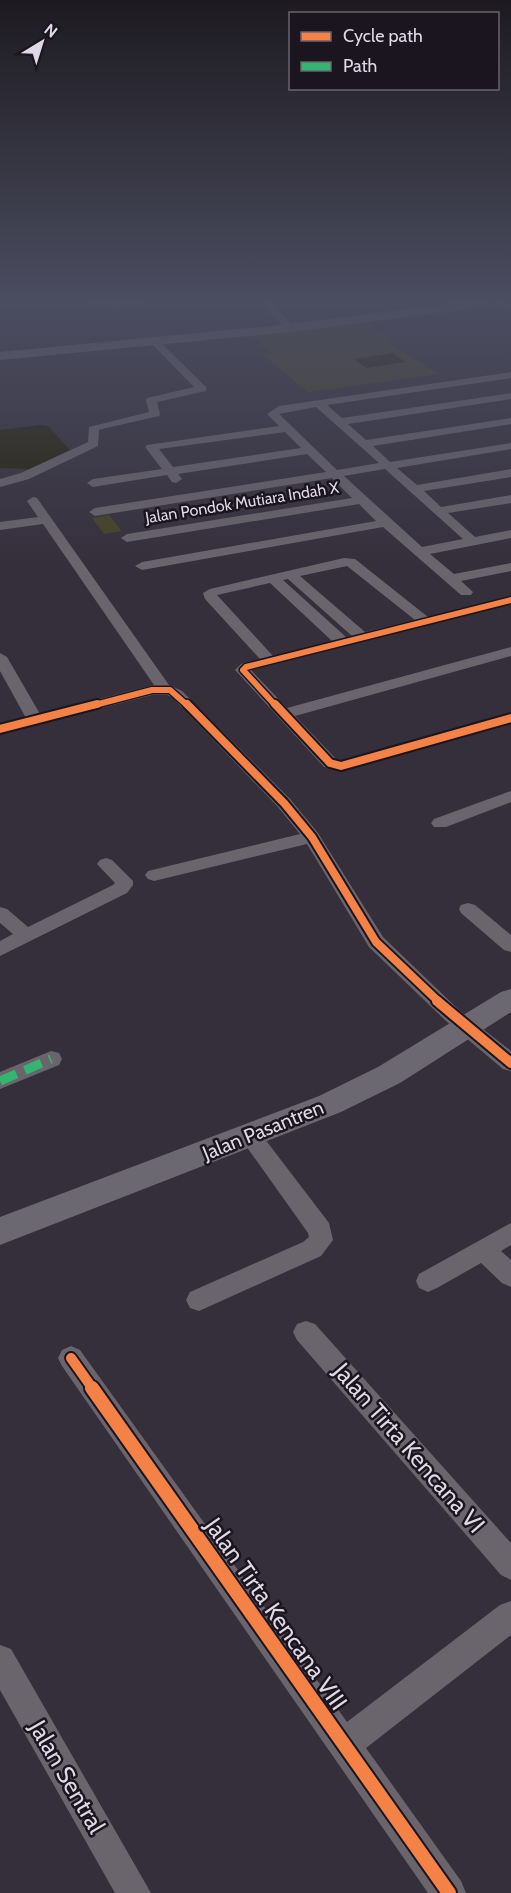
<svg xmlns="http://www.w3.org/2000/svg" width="511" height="1893" viewBox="0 0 511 1893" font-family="Cabin,sans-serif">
<rect width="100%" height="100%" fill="#352f3b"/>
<g fill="#464226">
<polygon points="363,321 396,341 389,343 439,374 308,392 263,355 272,353 250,334"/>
<polygon points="109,515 122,531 104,534 92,518"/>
</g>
<g fill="#221f08">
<polygon points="393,353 405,362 366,368 354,359"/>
<polygon points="40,425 48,426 70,450 30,469 0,468 0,430"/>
</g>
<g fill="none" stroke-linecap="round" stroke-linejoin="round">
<g fill="#6a656d" fill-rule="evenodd">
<path d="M87,303H145C134,310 98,310 87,303Z"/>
<polygon points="262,303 272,303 293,326 293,330 287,330"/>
<polygon points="497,303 511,304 511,311"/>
<polygon points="151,339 157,339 206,387 206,391 157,402 160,414 159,416 102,429 99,430 98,446 29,479 0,487 0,479 21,473 88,442 89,427 149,412 146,400 147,398 194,387 151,343"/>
<path d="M511,372V378L327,405L342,418L511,393V399L348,424L366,440L511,418V424L373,446L390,462L511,443V449L397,468L417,485L511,469V477L424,491L441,507L511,495V503L448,513L475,537L511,530V538L430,554L454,574L511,563V571L461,581L473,592L471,595H461L383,527L142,570L135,566L142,562L376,521L359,504L127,542L121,538L127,534L352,498L332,478L95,516L89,512L95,508L326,472L307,454L178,474L182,479L176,483L172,482L167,475L93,487L87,483L93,479L162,469L145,447L147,445L279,426L267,414L279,406ZM316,407L379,463L337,470L279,414ZM285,432L301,448L173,467L159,449ZM385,469L463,539L422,547L344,476Z"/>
<polygon points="33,497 37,498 169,685 182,691 290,799 318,833 383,937 460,1011 511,1051 511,1071 503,1069 446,1021 369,947 307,844 154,881 148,879 145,875 148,871 300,834 278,807 172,697 167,695 152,695 0,734 0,724 26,718 0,671 0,653 7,657 40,714 154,685 43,524 0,530 0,522 38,517 27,501"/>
<path d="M344,558L355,559L428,617L511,596V604L251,670L287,708L511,647V656L295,716L336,759L341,761L511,713V723L341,771L324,767L238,673L235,670L241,664L260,659L205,599L203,593L210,589ZM347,566L415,620L365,632L300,576ZM288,579L352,636L346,637L283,580ZM270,583L332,641L273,656L217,595Z"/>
<polygon points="511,791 511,802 446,827 434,827 431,823 434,819"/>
<polygon points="106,858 112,860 133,881 133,885 127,893 0,956 0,941 13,934 0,923 0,907 7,909 28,927 113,885 115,883 97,864 100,860"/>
<polygon points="468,903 475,905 511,935 511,952 504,950 461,913 459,909 461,905"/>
<polygon points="51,1051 59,1053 62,1059 59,1065 0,1089 0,1072"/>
<polygon points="250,1127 258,1130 329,1223 333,1240 321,1256 199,1311 190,1308 186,1300 190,1292 303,1242 309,1237 308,1233 239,1136 242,1130"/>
<polygon points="511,1223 511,1245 501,1251 511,1260 511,1287 502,1283 481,1263 437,1288 428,1292 419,1288 416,1281 419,1274"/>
<polygon points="306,1321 315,1324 511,1543 511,1580 501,1575 297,1340 293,1332 297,1324"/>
<polygon points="71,1346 80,1350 347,1722 500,1605 511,1601 511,1635 366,1748 461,1881 466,1893 428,1893 62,1366 58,1358 62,1350"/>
<polygon points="0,1645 11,1649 151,1893 115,1893 0,1690"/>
</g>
<g fill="#6c6872" fill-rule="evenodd">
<polygon points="454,303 489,303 483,307 290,332 0,360 0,352 290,324"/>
<polygon points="511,989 511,1012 400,1083 341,1112 0,1245 0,1217 319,1096 378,1067 501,992"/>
</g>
<polyline stroke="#33b770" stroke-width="9" stroke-dasharray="18 9" stroke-linecap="butt" points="0,1081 51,1059"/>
<g stroke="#1a151f" stroke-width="9">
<g id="cycleway-far3">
<polyline points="91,706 152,690 170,690 188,706"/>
<polyline points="276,706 243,670 246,667 511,600"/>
</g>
</g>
<g stroke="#1a151f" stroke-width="12">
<g id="cycleway-far2">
<polyline points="187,704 284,803 312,837 376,942 439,1002"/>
<polyline points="275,704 330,763 341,766 511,718"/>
<polyline points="0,729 97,704"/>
</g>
</g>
<g stroke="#1a151f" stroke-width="14">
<g id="cycleway-far1">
<polyline points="437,1001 511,1063"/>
<polyline points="71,1358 93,1389"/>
</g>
</g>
<g stroke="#1a151f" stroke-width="18">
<polyline id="cycleway" points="92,1388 449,1893"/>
</g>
<use href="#cycleway-far3" stroke="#f48246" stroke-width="6"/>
<use href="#cycleway-far2" stroke="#f48246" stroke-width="8"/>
<use href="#cycleway-far1" stroke="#f48246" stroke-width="10"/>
<use href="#cycleway" stroke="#f48246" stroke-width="14"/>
</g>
<linearGradient id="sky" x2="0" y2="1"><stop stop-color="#1d1a20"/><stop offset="0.53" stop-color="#4b4d60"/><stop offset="1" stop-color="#4b4d60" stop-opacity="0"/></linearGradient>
<rect width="511" height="568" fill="url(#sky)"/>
<g text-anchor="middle" stroke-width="5" stroke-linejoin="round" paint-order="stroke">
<g font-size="16" fill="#dfd8e6" stroke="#1a151f">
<text transform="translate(242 502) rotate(-9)" y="6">Jalan Pondok Mutiara Indah X</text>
</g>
<g font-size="20" fill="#dfd8e6" stroke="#1a151f">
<text transform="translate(263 1130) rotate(-22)" y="7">Jalan Pasantren</text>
</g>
<g font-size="24" fill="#dfd8e6" stroke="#1a151f">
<text transform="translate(409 1448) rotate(49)" y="8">Jalan Tirta Kencana VI</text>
<text transform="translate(276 1614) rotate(55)" y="8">Jalan Tirta Kencana VIII</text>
<text transform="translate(67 1777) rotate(60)" y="8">Jalan Sentral</text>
</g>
</g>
<rect x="289" y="12" width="210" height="78" fill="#1a151f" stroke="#69636f" stroke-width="1.5"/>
<rect x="301" y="32" width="30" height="9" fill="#f48246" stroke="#69636f" stroke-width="1.5"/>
<text x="343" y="42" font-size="18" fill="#dfd8e6">Cycle path</text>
<rect x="301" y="62" width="30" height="9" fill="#33b770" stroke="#69636f" stroke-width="1.5"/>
<text x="343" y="72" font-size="18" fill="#dfd8e6">Path</text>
<g transform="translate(42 42) rotate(38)" stroke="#1a151f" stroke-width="4.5" paint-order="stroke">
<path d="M0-4.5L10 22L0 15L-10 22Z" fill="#dfd8e6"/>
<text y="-9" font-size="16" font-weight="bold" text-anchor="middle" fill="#dfd8e6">N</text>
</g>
</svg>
